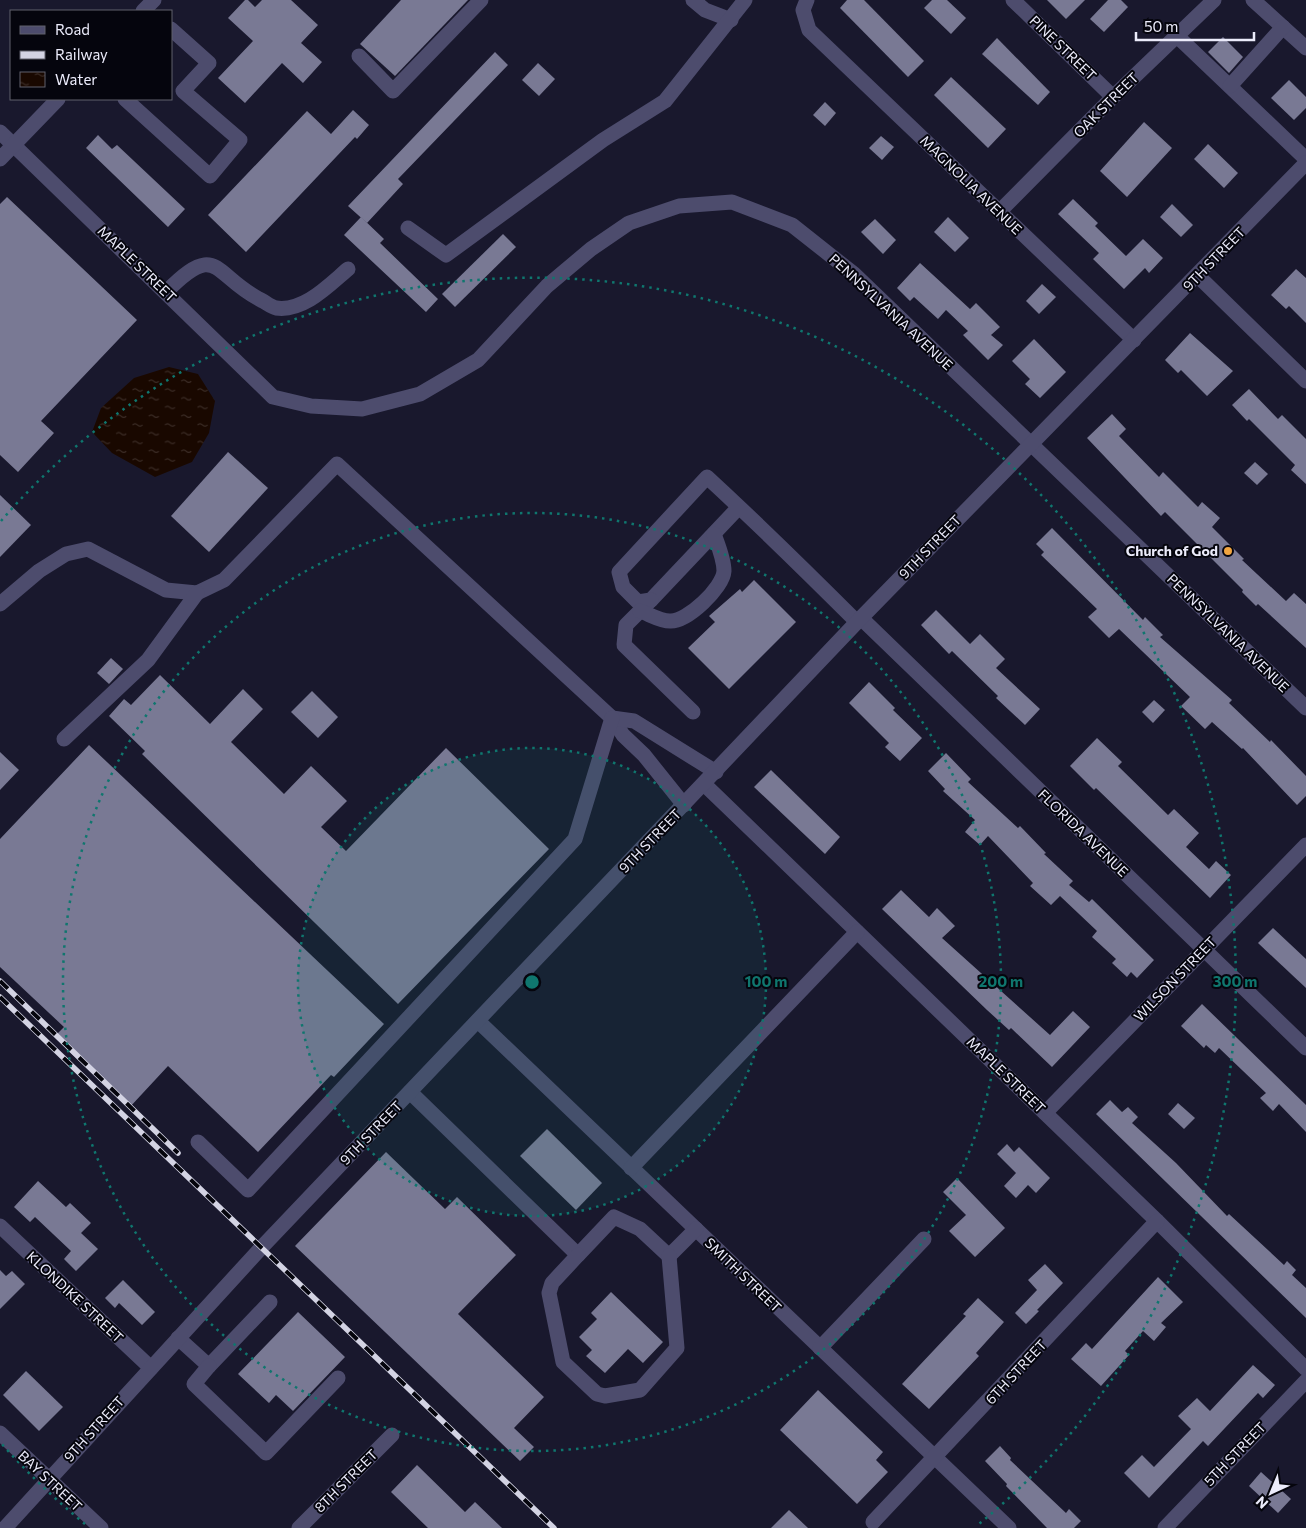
<svg xmlns="http://www.w3.org/2000/svg" width="1306" height="1528" viewBox="0 0 1306 1528" font-family="Commissioner,sans-serif">
<defs>
<pattern id="water-ripples" width="26" height="14" patternUnits="userSpaceOnUse" patternTransform="scale(1.25)"><rect width="26" height="14" fill="#190800"/><path d="M2 4q2-2 4 0t4 0M15 11q2-2 4 0t4 0" fill="none" stroke="#3b2c26"/></pattern>
</defs>
<rect width="100%" height="100%" fill="#19182d"/>
<polygon fill="url(#water-ripples)" points="169,367 198,374 215,401 209,433 192,462 155,477 112,453 92,432 101,408 134,378"/>
<g fill="#797994">
<polygon points="245,0 248,0 255,7 262,0 291,0 318,25 301,43 322,62 303,83 282,63 245,103 218,78 253,41 228,18"/>
<polygon points="401,0 468,0 395,76 360,44"/>
<polygon points="847,0 864,0 924,61 908,77 840,8"/>
<polygon points="932,0 947,0 966,18 951,34 924,8"/>
<polygon points="1047,0 1085,0 1066,19"/>
<polygon points="1108,0 1121,0 1128,7 1104,32 1090,19"/>
<polygon points="1223,37 1243,57 1229,73 1208,52"/>
<polygon points="997,38 1050,92 1038,105 982,54"/>
<polygon points="495,52 508,65 398,179 403,184 367,223 348,206"/>
<polygon points="538,63 555,79 539,96 522,80"/>
<polygon points="951,77 1006,129 988,148 934,95"/>
<polygon points="1289,80 1306,97 1306,108 1294,120 1271,98"/>
<polygon points="825,102 836,113 825,126 813,115"/>
<polygon points="353,110 369,125 357,139 355,137 246,252 208,215 307,111 331,134"/>
<polygon points="1144,122 1172,148 1127,197 1100,171"/>
<polygon points="98,135 112,149 117,145 185,209 168,227 86,148"/>
<polygon points="881,136 894,147 882,160 869,148"/>
<polygon points="1208,144 1238,173 1224,188 1194,159"/>
<polygon points="7,197 137,320 41,421 54,433 18,472 0,455 0,204"/>
<polygon points="1073,199 1098,223 1095,226 1126,256 1143,239 1163,258 1149,273 1145,268 1124,289 1093,259 1099,253 1058,214"/>
<polygon points="1172,204 1193,225 1181,237 1160,217"/>
<polygon points="361,217 384,239 380,243 438,299 426,312 344,235"/>
<polygon points="948,217 969,238 955,252 934,232"/>
<polygon points="875,219 896,240 883,254 861,232"/>
<polygon points="503,234 516,247 455,307 442,294"/>
<polygon points="920,263 970,309 976,303 1000,327 991,335 1003,345 988,360 963,335 968,331 946,310 938,319 914,297 910,301 897,288"/>
<polygon points="1296,269 1306,278 1306,323 1289,306 1286,309 1271,295"/>
<polygon points="1042,284 1056,297 1039,314 1026,301"/>
<polygon points="1190,333 1233,371 1207,396 1181,370 1178,373 1165,360"/>
<polygon points="1034,339 1066,372 1040,398 1025,384 1030,379 1012,361"/>
<polygon points="1249,389 1278,419 1282,415 1306,439 1306,484 1291,470 1295,465 1249,419 1247,421 1232,405"/>
<polygon points="1112,414 1126,429 1119,436 1159,477 1163,472 1198,507 1202,502 1220,518 1212,527 1244,559 1242,560 1286,601 1294,593 1306,604 1306,648 1258,604 1256,606 1242,592 1243,590 1165,512 1161,516 1087,438"/>
<polygon points="228,452 268,488 209,552 171,516"/>
<polygon points="1255,462 1268,474 1257,485 1244,473"/>
<polygon points="0,495 31,525 0,557"/>
<polygon points="1052,528 1143,620 1145,617 1163,635 1160,637 1232,700 1229,703 1270,742 1271,740 1306,776 1306,796 1297,805 1243,748 1242,749 1212,722 1205,729 1181,706 1190,697 1119,629 1109,638 1088,617 1097,609 1041,555 1044,552 1036,544"/>
<polygon points="754,580 796,622 729,689 688,648 715,622 709,616 740,589 742,592"/>
<polygon points="936,610 970,644 980,634 1005,659 996,668 1040,709 1025,725 996,698 998,696 952,651 949,654 921,625"/>
<polygon points="111,658 123,669 109,684 97,673"/>
<polygon points="160,675 210,724 243,689 263,709 231,742 284,794 311,766 347,801 321,827 346,851 446,748 549,849 398,1004 142,754 145,751 109,716 124,699 131,705"/>
<polygon points="869,682 895,708 893,710 922,738 900,761 885,747 889,743 849,703"/>
<polygon points="312,691 338,717 318,738 291,712"/>
<polygon points="1154,700 1165,710 1153,723 1142,712"/>
<polygon points="1097,738 1122,762 1118,766 1168,815 1174,809 1199,833 1186,847 1209,869 1216,861 1231,875 1210,898 1096,788 1094,790 1070,766"/>
<polygon points="89,745 384,1024 334,1077 331,1075 258,1152 168,1066 129,1108 54,1037 64,1027 0,967 0,839"/>
<polygon points="0,752 19,770 0,790"/>
<polygon points="946,753 971,779 968,782 1018,828 1020,826 1046,853 1044,854 1073,881 1069,885 1089,902 1092,899 1154,960 1137,978 1131,972 1127,977 1112,963 1116,959 1092,937 1097,931 1060,896 1051,905 1030,886 1033,883 988,836 980,845 965,832 975,820 943,791 945,789 928,771"/>
<polygon points="771,770 840,837 825,854 754,787"/>
<polygon points="901,890 929,917 937,908 955,926 942,938 1050,1035 1073,1011 1090,1027 1052,1067 1011,1028 1009,1030 987,1010 882,909"/>
<polygon points="1273,928 1306,959 1306,988 1258,943"/>
<polygon points="1202,1004 1306,1105 1306,1132 1279,1104 1273,1111 1260,1098 1266,1093 1219,1048 1215,1053 1206,1045 1204,1048 1181,1026"/>
<polygon points="1110,1100 1122,1112 1128,1107 1138,1117 1132,1123 1176,1163 1227,1216 1229,1214 1284,1265 1287,1261 1296,1270 1292,1275 1306,1288 1306,1318 1096,1114"/>
<polygon points="1178,1103 1195,1118 1184,1129 1168,1114"/>
<polygon points="547,1129 602,1183 576,1210 520,1156"/>
<polygon points="1007,1144 1014,1152 1019,1147 1050,1178 1036,1193 1028,1185 1016,1198 1004,1186 1016,1173 997,1154"/>
<polygon points="386,1152 445,1209 457,1197 516,1255 458,1314 544,1397 514,1428 534,1447 520,1461 295,1246"/>
<polygon points="957,1178 1005,1228 975,1257 949,1231 966,1215 943,1192"/>
<polygon points="38,1181 66,1207 70,1203 91,1223 81,1233 98,1249 76,1271 64,1259 71,1251 35,1217 30,1222 14,1207"/>
<polygon points="1045,1264 1063,1283 1037,1310 1039,1311 1026,1324 1015,1313 1037,1290 1028,1280"/>
<polygon points="0,1270 6,1276 12,1271 25,1284 0,1309"/>
<polygon points="1158,1277 1183,1302 1161,1323 1166,1327 1154,1341 1143,1331 1125,1351 1129,1355 1101,1386 1071,1359 1086,1343 1092,1349"/>
<polygon points="123,1280 155,1312 142,1325 119,1303 115,1308 105,1298"/>
<polygon points="611,1292 663,1342 643,1363 628,1349 605,1373 586,1356 592,1350 579,1337 597,1319 591,1313"/>
<polygon points="978,1298 1004,1322 976,1353 979,1356 929,1409 902,1384 966,1316 963,1314"/>
<polygon points="298,1312 345,1357 293,1411 276,1395 269,1403 238,1374"/>
<polygon points="1253,1365 1275,1385 1263,1398 1258,1393 1208,1446 1203,1441 1149,1498 1124,1473 1142,1455 1154,1467 1191,1429 1178,1416 1197,1398 1210,1411"/>
<polygon points="26,1371 63,1407 39,1431 3,1395"/>
<polygon points="818,1390 883,1452 876,1460 888,1472 857,1504 780,1430"/>
<polygon points="1000,1446 1011,1458 1010,1460 1066,1513 1069,1509 1081,1521 1074,1528 1047,1528 1006,1486 1007,1484 985,1461"/>
<polygon points="417,1465 465,1512 475,1502 502,1528 428,1528 391,1492"/>
<polygon points="1261,1472 1291,1499 1278,1513 1249,1486"/>
<polygon points="789,1510 808,1528 771,1528"/>
</g>
<g fill="none" stroke-linecap="round" stroke-linejoin="round">
<g stroke="#4d4c6d" stroke-width="15">
<polyline points="693,0 705,10 731,20"/>
<polyline points="807,0 803,10 809,30 1134,340"/>
<polyline points="1013,0 1113,97"/>
<polyline points="1253,0 1306,48"/>
<polyline points="143,11 154,0"/>
<polyline points="1177,36 1306,159"/>
<polyline points="359,56 393,91 481,0"/>
<polyline points="1230,86 1283,27"/>
<polyline points="125,99 210,176 240,140 183,91 209,63 171,29"/>
<polyline points="0,132 273,397 311,406 362,409 420,394 478,360 547,286 591,249 629,223 679,206 732,202 792,225 854,274 1306,708"/>
<polyline points="0,159 58,99"/>
<polyline points="999,212 1113,97 1214,0"/>
<polyline points="408,228 446,255 603,140 665,101 745,0"/>
<polyline points="1198,276 1306,381"/>
<path d="M166,292C218,240 212,274 259,299C264,301 271,307 276,308C304,312 329,285 348,269"/>
<path d="M739,507L651,600L638,602L623,587L619,572L707,477C758,524 808,573 857,622"/>
<polyline points="651,600 626,625 624,645 693,712"/>
<polyline points="0,604 39,571 66,554 88,549 166,590 197,593 224,580 337,464 612,718 623,735 644,755 684,805"/>
<path d="M640,611C649,614 660,621 670,621C687,622 723,588 724,571C724,559 718,545 714,534"/>
<polyline points="861,618 1306,1048"/>
<polyline points="612,718 634,721 716,772"/>
<polyline points="64,739 148,660 197,593"/>
<polyline points="704,784 1157,1221 1306,1369"/>
<polyline points="478,1021 1009,1528"/>
<polyline points="410,1092 578,1255 614,1217 640,1229 669,1256 696,1229"/>
<polyline points="1045,1113 1306,845"/>
<polyline points="198,1142 248,1190 575,839 612,718"/>
<polyline points="631,1168 857,932"/>
<polyline points="0,1226 151,1368"/>
<polyline points="578,1255 552,1283 549,1293 563,1362 597,1394 605,1396 640,1390 677,1348 669,1256"/>
<polyline points="178,1338 209,1366 270,1302"/>
<polyline points="820,1348 924,1239"/>
<polyline points="209,1366 194,1384 266,1453 338,1378"/>
<polyline points="0,1433 101,1528"/>
<polyline points="873,1522 1157,1221"/>
<polyline points="5,1528 261,1248 857,622 1306,163"/>
<polyline points="299,1528 392,1435"/>
<polyline points="1165,1528 1306,1381"/>
</g>
<g stroke="#d3d3e3" stroke-width="5.5">
<g id="rail">
<polyline points="0,981 178,1153"/>
<polyline points="0,997 554,1528"/>
</g>
</g>
<use href="#rail" stroke="#05050d" stroke-width="4" stroke-dasharray="11" stroke-linecap="butt"/>
</g>
<circle cx="532" cy="982" r="234" fill="#0f766e" fill-opacity=".12"/>
<g fill="none" stroke="#0f766e" stroke-width="2.5" stroke-dasharray="2.5 5">
<circle cx="532" cy="982" r="234"/>
<circle cx="532" cy="982" r="469"/>
<path d="M85 1524A703 703 0 0 1 1 1443M1 521A703 703 0 1 1 979 1524"/>
</g>
<circle fill="#f1a540" stroke="#05050d" stroke-width="2" cx="1228" cy="551" r="5"/>
<g text-anchor="middle" stroke-width="4" stroke-linejoin="round" paint-order="stroke">
<g font-size="14" fill="#ececfb" stroke="#05050d">
<text transform="translate(1063 48) rotate(44)" y="5">PINE STREET</text>
<text transform="translate(1106 105) rotate(-45)" y="5">OAK STREET</text>
<text transform="translate(971 185) rotate(44)" y="5">MAGNOLIA AVENUE</text>
<text transform="translate(1214 259) rotate(-46)" y="5">9TH STREET</text>
<text transform="translate(137 264) rotate(44)" y="5">MAPLE STREET</text>
<text transform="translate(891 312) rotate(43)" y="5">PENNSYLVANIA AVENUE</text>
<text transform="translate(930 547) rotate(-46)" y="5">9TH STREET</text>
<text transform="translate(1228 633) rotate(44)" y="5">PENNSYLVANIA AVENUE</text>
<text transform="translate(1083 833) rotate(44)" y="5">FLORIDA AVENUE</text>
<text transform="translate(650 841) rotate(-46)" y="5">9TH STREET</text>
<text transform="translate(1175 979) rotate(-46)" y="5">WILSON STREET</text>
<text transform="translate(1006 1075) rotate(44)" y="5">MAPLE STREET</text>
<text transform="translate(371 1133) rotate(-46)" y="5">9TH STREET</text>
<text transform="translate(743 1275) rotate(44)" y="5">SMITH STREET</text>
<text transform="translate(75 1297) rotate(43)" y="5">KLONDIKE STREET</text>
<text transform="translate(1016 1372) rotate(-47)" y="5">6TH STREET</text>
<text transform="translate(94 1429) rotate(-48)" y="5">9TH STREET</text>
<text transform="translate(1235 1454) rotate(-46)" y="5">5TH STREET</text>
<text transform="translate(50 1481) rotate(43)" y="5">BAY STREET</text>
<text transform="translate(346 1481) rotate(-45)" y="5">8TH STREET</text>
</g>
<g font-size="14" font-weight="bold" fill="#ececfb" stroke="#05050d" text-anchor="end">
<text x="1218" y="556">Church of God</text>
</g>
</g>
<circle cx="532" cy="982" r="8" fill="#0f766e" stroke="#05050d" stroke-width="2.5"/>
<g font-size="15" text-anchor="middle" font-weight="bold" fill="#0f766e" stroke="#05050d" stroke-width="4" stroke-linejoin="round" paint-order="stroke">
<text x="766" y="987">100 m</text>
<text x="1001" y="987">200 m</text>
<text x="1235" y="987">300 m</text>
</g>
<rect x="10" y="10" width="162" height="90" fill="#05050d" stroke="#61616c"/>
<rect x="20" y="26" width="25" height="8" fill="#4d4c6d" stroke="#61616c"/>
<text x="55" y="35" font-size="15" fill="#ececfb">Road</text>
<rect x="20" y="51" width="25" height="8" fill="#d3d3e3" stroke="#61616c"/>
<text x="55" y="60" font-size="15" fill="#ececfb">Railway</text>
<rect x="20" y="72" width="25" height="15" fill="url(#water-ripples)" stroke="#61616c"/>
<text x="55" y="85" font-size="15" fill="#ececfb">Water</text>
<g transform="translate(1271 1493) rotate(224)" stroke="#05050d" stroke-width="4" paint-order="stroke">
<path d="M0-4L9 19L0 12L-9 19Z" fill="#ececfb"/>
<text y="-8" font-size="14" font-weight="bold" text-anchor="middle" fill="#ececfb">N</text>
</g>
<path d="M1136 32v8h118v-8" fill="none" stroke="#ececfb" stroke-width="2.5"/>
<text x="1144" y="32" font-size="15" fill="#ececfb" stroke="#05050d" stroke-width="4" paint-order="stroke">50 m</text>
</svg>
